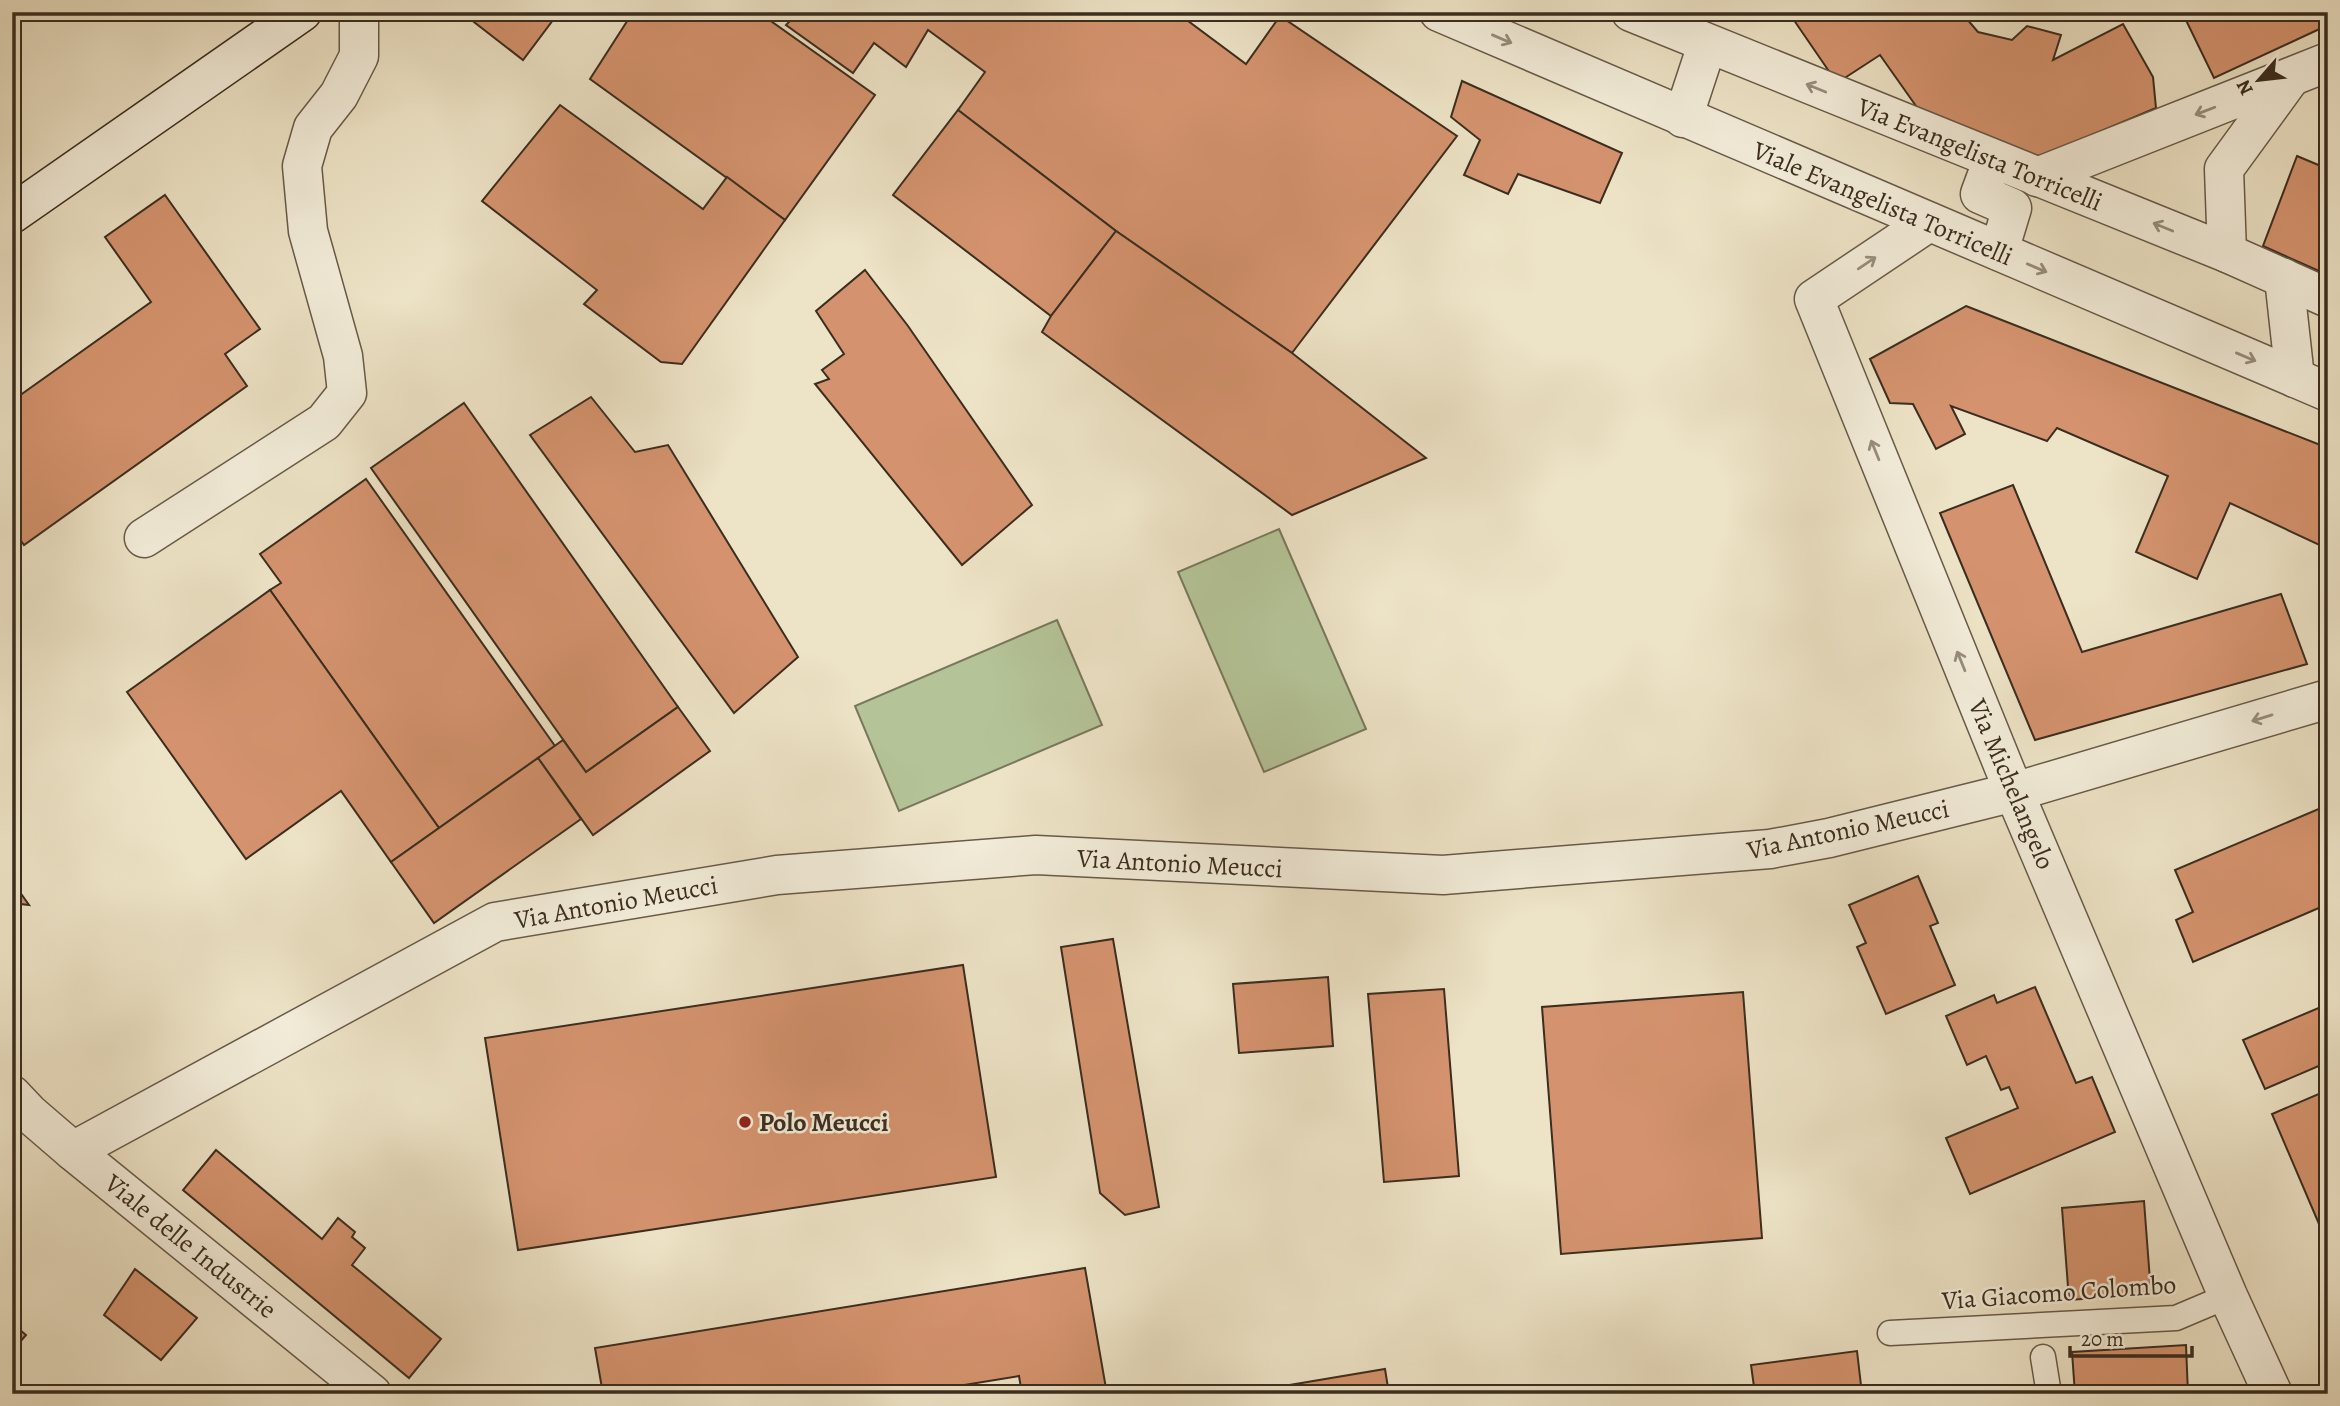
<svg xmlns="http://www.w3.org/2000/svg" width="2340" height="1406" viewBox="0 0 2340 1406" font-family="Alegreya,serif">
<rect width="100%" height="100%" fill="#ede3c6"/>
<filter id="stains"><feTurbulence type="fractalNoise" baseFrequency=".00286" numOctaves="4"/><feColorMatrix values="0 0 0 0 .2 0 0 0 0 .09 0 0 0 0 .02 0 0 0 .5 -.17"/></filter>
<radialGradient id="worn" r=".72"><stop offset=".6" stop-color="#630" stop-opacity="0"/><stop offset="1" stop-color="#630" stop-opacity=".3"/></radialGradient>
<g fill="#b4c498" stroke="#78785c" stroke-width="2">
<polygon points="1279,529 1366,729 1264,772 1178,572"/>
<polygon points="1057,620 1102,725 899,811 855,706"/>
</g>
<g fill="#d4936e" stroke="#3b2d1f" stroke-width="2">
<polygon points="481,12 559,12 523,60 474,22"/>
<polygon points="633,12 758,12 875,95 785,220 590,79"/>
<polygon points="798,12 1176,12 1246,64 1280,16 1457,136 1292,353 1116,231 958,110 985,72 928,30 906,67 874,43 853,73 786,25"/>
<polygon points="1791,12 1961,12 1978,32 2012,40 2027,26 2061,35 2053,60 2123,24 2153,77 2156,108 2040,157 1928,123 1880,55 1837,83 1789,13"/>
<polygon points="2182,12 2328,12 2328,25 2214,78"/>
<polygon points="1462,81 1622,153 1600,203 1518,174 1508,194 1464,175 1480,140 1451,117"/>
<polygon points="560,105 703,209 727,177 785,220 682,364 661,362 584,304 597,290 482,201"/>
<polygon points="958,110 1116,231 1051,316 893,195"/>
<polygon points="2297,156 2328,169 2328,275 2263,246"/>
<polygon points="165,195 260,329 225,354 247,386 24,545 12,528 12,401 151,302 105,237"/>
<polygon points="1116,231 1292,353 1426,458 1292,515 1042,332 1051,316"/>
<polygon points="865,270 908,326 1032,505 962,565 815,384 829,379 822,370 844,354 816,311"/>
<polygon points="1966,306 2328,448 2328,549 2230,503 2197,579 2136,552 2168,476 2057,428 2047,441 1951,406 1965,434 1936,449 1913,404 1890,403 1870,359"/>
<polygon points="591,397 635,452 668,445 798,657 734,713 530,435"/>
<polygon points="464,403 678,707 586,772 371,468"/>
<polygon points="366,479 555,746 439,828 270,590 281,583 260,554"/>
<polygon points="2013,485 2082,652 2281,594 2307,664 2035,740 1940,513"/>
<polygon points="270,590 439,828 391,862 341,791 246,859 127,692"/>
<polygon points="678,707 710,751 593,835 538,758 563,740 586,772"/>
<polygon points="538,758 581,819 434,923 391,862"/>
<polygon points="2328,805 2328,904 2193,962 2176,920 2193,912 2175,870"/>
<polygon points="1918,876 1938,923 1930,926 1955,985 1886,1014 1857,947 1866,943 1849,905"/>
<polygon points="12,881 29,905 12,903"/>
<polygon points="1113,939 1159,1207 1125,1215 1100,1193 1061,947"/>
<polygon points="963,965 996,1177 518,1250 485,1038"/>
<polygon points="1328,977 1333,1046 1239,1053 1233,984"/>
<polygon points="2035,987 2076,1083 2092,1077 2115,1132 1970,1194 1946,1138 2018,1108 2009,1087 2001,1090 1986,1056 1967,1065 1946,1016 1994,995 1997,1003"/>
<polygon points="1444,989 1459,1176 1384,1182 1368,994"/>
<polygon points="1743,992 1762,1238 1561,1254 1542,1007"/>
<polygon points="2328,1004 2328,1062 2265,1089 2243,1040"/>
<polygon points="2328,1090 2328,1245 2272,1114"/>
<polygon points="216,1150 322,1239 338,1218 355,1232 352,1237 365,1248 352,1265 441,1339 409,1378 183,1190"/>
<polygon points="2144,1201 2151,1294 2069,1300 2062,1208"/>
<polygon points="1085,1268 1107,1394 1022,1394 1019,1376 909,1394 603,1394 595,1348"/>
<polygon points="135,1269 197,1318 161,1360 104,1315"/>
<polygon points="12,1323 26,1335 12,1351"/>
<polygon points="2186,1345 2188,1394 2075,1394 2072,1352"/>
<polygon points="1857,1351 1862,1394 1755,1394 1751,1365"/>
<polygon points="1385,1369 1389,1394 1236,1394"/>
</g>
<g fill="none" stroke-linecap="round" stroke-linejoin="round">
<g stroke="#685a49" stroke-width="27">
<g id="lane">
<polyline points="1890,1333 2176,1318 2228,1296"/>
<polyline points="2043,1357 2049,1394"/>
</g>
</g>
<g stroke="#685a49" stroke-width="41">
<g id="street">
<polyline points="1439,12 2328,392"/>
<polyline points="1631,12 2227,253 2328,298"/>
<polyline points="1683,118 1707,45"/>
<polyline points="1993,159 1980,194 2012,208 1999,251"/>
<polyline points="2037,177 2328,62"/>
<polyline points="1929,222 1814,299 2014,792 2228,1296 2273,1394"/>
<polyline points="2227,253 2224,169 2291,77"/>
<polyline points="2284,278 2295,378"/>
<polyline points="144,538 324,422 347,393 343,356 308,231 302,166 313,128 339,95 359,56 359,12"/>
<polyline points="12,1095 30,1114 73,1151 372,1394"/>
<polyline points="73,1151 495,922 777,875 1036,855 1443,875 1770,849 1829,838 2014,792 2328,699"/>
</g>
</g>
<g stroke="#3b2d1f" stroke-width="41">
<polyline id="secondary" points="12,214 302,12"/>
</g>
<use href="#lane" stroke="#f3edda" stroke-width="24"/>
<use href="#street" stroke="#f3edda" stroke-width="38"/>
<use href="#secondary" stroke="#f3edda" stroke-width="38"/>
</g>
<defs><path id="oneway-shaft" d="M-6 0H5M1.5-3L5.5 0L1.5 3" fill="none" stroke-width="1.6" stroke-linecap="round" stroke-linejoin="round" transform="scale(1.75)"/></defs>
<g stroke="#978d7c">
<use href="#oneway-shaft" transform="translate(1502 39) rotate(23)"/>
<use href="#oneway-shaft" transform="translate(1816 88) rotate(-158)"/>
<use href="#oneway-shaft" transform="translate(2205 111) rotate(159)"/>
<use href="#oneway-shaft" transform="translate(2163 227) rotate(-158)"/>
<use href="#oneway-shaft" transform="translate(1867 263) rotate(-34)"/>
<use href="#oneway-shaft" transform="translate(2037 268) rotate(23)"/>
<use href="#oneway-shaft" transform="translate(2246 357) rotate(23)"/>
<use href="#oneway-shaft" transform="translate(1875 450) rotate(-112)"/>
<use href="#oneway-shaft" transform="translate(1961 661) rotate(-112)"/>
<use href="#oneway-shaft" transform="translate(2262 718) rotate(163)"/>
</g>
<circle fill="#8f2418" stroke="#f3edda" stroke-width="2.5" cx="745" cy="1122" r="7"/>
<g text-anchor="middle" stroke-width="5" stroke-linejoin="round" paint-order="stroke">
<g font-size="26" fill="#3b2d1f" stroke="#f3edda">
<text transform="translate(1980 154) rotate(22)" y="9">Via Evangelista Torricelli</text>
<text transform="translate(1883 203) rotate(23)" y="9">Viale Evangelista Torricelli</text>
<text transform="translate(2012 784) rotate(67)" y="9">Via Michelangelo</text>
<text transform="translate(1848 829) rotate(-12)" y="9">Via Antonio Meucci</text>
<text transform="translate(1180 863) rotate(3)" y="9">Via Antonio Meucci</text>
<text transform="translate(616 902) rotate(-10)" y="9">Via Antonio Meucci</text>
<text transform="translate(191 1246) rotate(39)" y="9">Viale delle Industrie</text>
<text transform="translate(2059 1292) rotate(-4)" y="9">Via Giacomo Colombo</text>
</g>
<g font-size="26" font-weight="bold" fill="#3b2d1f" stroke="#f3edda" text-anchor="start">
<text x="759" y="1131">Polo Meucci</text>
</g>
</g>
<rect width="2340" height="1406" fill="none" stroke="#ede3c6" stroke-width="42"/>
<rect x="14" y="14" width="2312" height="1378" fill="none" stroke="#3b2d1f" stroke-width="3.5"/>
<rect x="21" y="21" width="2298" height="1364" fill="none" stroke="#3b2d1f" stroke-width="2"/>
<g transform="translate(2259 80) rotate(242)" stroke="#f3edda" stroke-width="5" paint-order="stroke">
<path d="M0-5L12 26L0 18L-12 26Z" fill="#3b2d1f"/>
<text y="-10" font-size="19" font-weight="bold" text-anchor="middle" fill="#3b2d1f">N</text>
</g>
<path d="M2070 1346v10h122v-10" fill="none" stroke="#3b2d1f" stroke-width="3.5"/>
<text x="2081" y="1346" font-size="21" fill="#3b2d1f" stroke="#f3edda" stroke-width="5" paint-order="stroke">20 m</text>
<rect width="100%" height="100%" filter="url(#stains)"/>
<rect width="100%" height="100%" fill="url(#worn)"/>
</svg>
